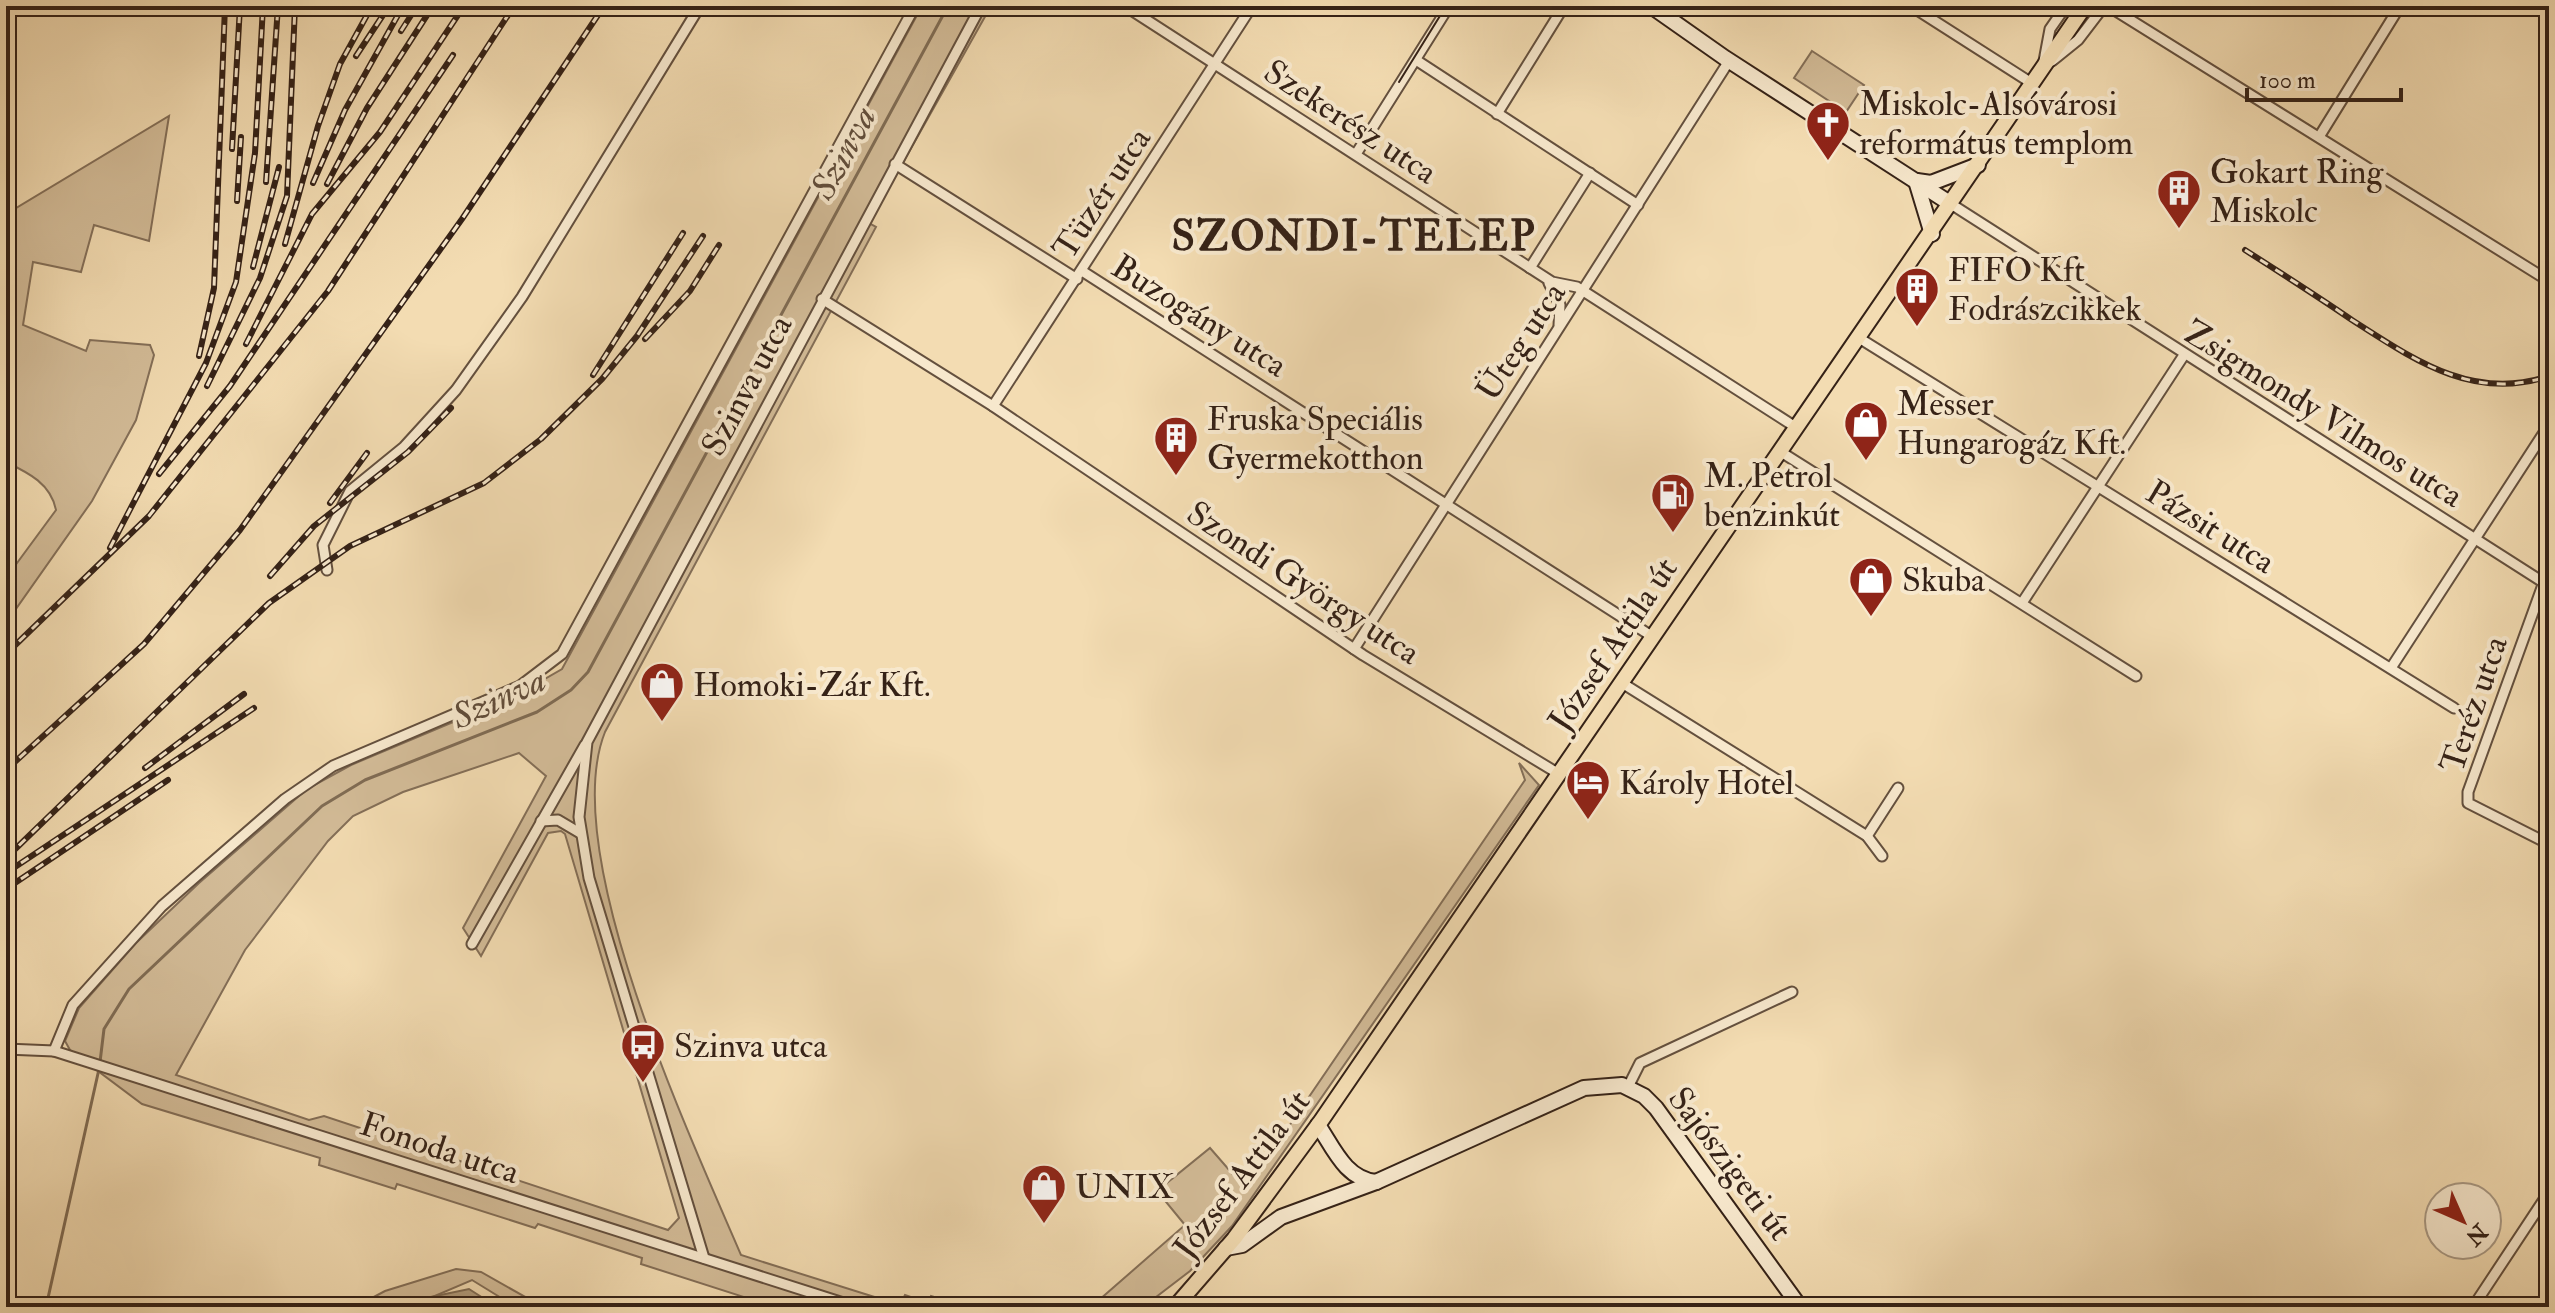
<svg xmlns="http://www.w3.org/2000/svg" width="2555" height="1313" viewBox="0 0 2555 1313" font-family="'IM FELL Double Pica',serif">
<rect width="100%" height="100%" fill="#f3dcb2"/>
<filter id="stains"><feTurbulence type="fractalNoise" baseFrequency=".0025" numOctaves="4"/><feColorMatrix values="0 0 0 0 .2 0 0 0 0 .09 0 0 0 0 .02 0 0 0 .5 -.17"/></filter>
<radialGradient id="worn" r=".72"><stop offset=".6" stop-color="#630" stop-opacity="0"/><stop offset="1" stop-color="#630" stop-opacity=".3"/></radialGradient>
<g fill="#d3bc98" stroke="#846f58" stroke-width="2" fill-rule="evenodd">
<path d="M922,6H991L869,223L876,227L605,732C557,852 691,1138 741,1255L900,1305L905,1295L928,1303L931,1296L947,1301L945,1307H775L641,1264L642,1258L538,1224L535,1228L397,1184L395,1189L319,1165L320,1158L142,1104L70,1050L65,1041L79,1008L136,943L199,883L307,789L351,765L515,696L562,669ZM519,753L546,776L463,928L481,956L548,833L561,831L565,834L679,1218L668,1230L324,1116L309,1120L176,1075L245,950L328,841L353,816L403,792Z"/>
<polygon points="1812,51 1864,85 1846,112 1794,78"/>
<path d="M169,116L149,241L94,225L81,272L33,262L23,325L86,351L90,340L150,345L154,355L136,420L92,501L6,623V578L56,510C51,484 29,473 6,462V201L16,208Z"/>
<polygon points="1519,763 1539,785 1232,1226 1190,1271 1143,1307 1091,1307 1185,1225 1157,1191 1210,1148 1237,1179 1253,1179 1525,780"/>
<polygon points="456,1269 481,1272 543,1307 516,1307 472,1280 409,1307 355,1307 385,1291"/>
</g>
<polygon fill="#b29d7d" stroke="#806c54" stroke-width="2" points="469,1289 497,1307 409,1307 426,1298"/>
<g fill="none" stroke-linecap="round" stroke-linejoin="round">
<g stroke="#806c54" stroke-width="3">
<polyline points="100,1062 104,1029 129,989 322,806 365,780 537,712 571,690 588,672 948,6"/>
<polyline points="46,1307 99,1069"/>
</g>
<g stroke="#64503e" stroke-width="13">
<g id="street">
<polyline points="1125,6 1552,282 1577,287 1797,428"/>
<polyline points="1911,6 2033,84"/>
<polyline points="2108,6 2549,281"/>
<polyline points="1416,60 1638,205"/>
<polyline points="2044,61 2050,29 2066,6"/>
<polyline points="2052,61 2078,40 2104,6"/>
<polyline points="1497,114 1564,6"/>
<polyline points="2319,137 2400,6"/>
<polyline points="1356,154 1449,6"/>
<polyline points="895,164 1077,279"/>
<polyline points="1951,204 2549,586"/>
<polyline points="1530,268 1590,173"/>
<polyline points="1082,271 1653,637"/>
<polyline points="1549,283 1560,305 1559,325"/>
<polyline points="822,299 993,406 1363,655 1559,774"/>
<polyline points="1859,338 2454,708"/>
<polyline points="993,406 1252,6"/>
<polyline points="1781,452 2136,676"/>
<polyline points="327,570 323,545 350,491 404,447 456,390 522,297 700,6"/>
<polyline points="2544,582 2468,792 2468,803 2549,844"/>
<polyline points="2022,603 2184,355"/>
<polyline points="1354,649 1729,61"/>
<polyline points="2391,668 2549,425"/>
<polyline points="1622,683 1867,836 1882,856"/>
<polyline points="541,821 558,820 580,833"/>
<polyline points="1867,836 1898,788"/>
<polyline points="472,944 585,745"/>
<polyline points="6,1049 54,1051 856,1307"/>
<polyline points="54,1051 73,1005 162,906 285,799 333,766 520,686 562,654 915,6"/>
<polyline points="1628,1087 1640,1063 1792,992"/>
<polyline points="704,1258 589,878 579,817 587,742 981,6"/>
<polyline points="2473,1307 2549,1192"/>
</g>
</g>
<g stroke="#352217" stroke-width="18">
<g id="secondary">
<polyline points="1651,6 1725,58 1951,204"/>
<polyline points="1916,181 1932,234"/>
<polyline points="1917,181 1931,183 1978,165"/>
<path d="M1318,1125C1333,1147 1345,1179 1376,1182"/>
<polyline points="1226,1248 1242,1245 1281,1217 1376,1182 1584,1088 1622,1085 1644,1096 1656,1108 1800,1307"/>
</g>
</g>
<g stroke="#352217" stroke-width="18">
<polyline id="primary" points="1175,1307 1234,1239 1321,1121 2085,6"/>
</g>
<use href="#street" stroke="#f7e8cd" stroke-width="9"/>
<use href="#secondary" stroke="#f7e8cd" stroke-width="14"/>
<use href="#primary" stroke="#f3dcb2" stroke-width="14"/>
<polyline stroke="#352217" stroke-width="2" points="1399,82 1443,11"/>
<g stroke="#352217" stroke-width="6">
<g id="rail">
<polyline points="401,31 417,6"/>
<polyline points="356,56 389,6"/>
<polyline points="232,149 240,6"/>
<polyline points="266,182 278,6"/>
<polyline points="313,183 345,110 403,6"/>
<polyline points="327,184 367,108 433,6"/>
<polyline points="237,201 241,137"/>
<polyline points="285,244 318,126 340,64 372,6"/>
<path d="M2245,250C2281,273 2317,296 2352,320C2413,359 2473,402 2549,376"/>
<polyline points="253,267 279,167"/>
<polyline points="645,339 690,291 719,245"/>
<polyline points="246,344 312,214 380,132 464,6"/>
<polyline points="199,356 214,288 225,6"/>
<polyline points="593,375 683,233"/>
<polyline points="207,386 260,278 287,196 295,6"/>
<polyline points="159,474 230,386 453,55"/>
<polyline points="330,503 367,453"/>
<polyline points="110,548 206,363 236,282 255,153 263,6"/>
<polyline points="270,576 314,526 408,452 451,408"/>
<polyline points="6,654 149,516 328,291 514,6"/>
<polyline points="145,768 244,694"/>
<polyline points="6,770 144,644 240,530 462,219 604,6"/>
<polyline points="6,858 269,603 350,546 484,483 541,439 602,379 637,336 703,236"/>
<polyline points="6,873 254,708"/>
<polyline points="6,889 168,780"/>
</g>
</g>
<use href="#rail" stroke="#f7e8cd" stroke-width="3" stroke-dasharray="9" stroke-linecap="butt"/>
</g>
<defs>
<g id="church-pin" transform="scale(2.3)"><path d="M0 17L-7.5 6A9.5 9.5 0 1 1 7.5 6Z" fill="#8f2418" stroke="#f7e8cd"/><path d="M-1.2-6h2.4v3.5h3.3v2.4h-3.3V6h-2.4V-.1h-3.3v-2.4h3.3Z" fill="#fff"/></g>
<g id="building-pin" transform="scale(2.3)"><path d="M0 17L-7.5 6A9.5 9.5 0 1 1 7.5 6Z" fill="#8f2418" stroke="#f7e8cd"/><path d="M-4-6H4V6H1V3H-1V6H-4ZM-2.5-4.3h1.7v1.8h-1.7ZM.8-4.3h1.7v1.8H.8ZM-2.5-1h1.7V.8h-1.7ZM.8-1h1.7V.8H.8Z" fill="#fff"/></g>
<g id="shop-pin" transform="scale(2.3)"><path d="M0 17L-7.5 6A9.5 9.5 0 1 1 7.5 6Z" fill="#8f2418" stroke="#f7e8cd"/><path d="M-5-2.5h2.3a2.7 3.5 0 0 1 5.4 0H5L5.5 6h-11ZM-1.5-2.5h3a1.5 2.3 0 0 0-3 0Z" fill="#fff"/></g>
<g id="fuel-pin" transform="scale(2.3)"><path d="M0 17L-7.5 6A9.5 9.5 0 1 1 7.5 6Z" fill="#8f2418" stroke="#f7e8cd"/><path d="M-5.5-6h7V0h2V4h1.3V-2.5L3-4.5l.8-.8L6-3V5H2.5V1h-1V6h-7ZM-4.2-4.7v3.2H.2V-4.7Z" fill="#fff"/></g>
<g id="hotel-pin" transform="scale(2.3)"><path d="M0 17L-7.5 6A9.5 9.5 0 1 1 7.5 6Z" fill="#8f2418" stroke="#f7e8cd"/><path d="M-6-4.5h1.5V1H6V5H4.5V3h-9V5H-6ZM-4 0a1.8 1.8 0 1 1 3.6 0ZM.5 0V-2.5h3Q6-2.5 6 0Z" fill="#fff"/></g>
<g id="bus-pin" transform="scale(2.3)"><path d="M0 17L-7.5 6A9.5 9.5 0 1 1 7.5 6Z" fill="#8f2418" stroke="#f7e8cd"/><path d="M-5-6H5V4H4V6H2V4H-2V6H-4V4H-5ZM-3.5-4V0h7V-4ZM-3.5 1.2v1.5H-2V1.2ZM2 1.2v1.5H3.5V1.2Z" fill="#fff"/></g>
</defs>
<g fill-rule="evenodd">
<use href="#church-pin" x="1828" y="123"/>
<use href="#building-pin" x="2179" y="191"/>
<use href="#building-pin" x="1917" y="289"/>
<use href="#shop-pin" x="1866" y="423"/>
<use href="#building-pin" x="1176" y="438"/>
<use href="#fuel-pin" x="1673" y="495"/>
<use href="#shop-pin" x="1871" y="579"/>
<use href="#shop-pin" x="662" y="684"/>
<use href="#hotel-pin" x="1588" y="782"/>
<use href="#bus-pin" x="643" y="1045"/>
<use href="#shop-pin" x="1044" y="1186"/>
</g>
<g text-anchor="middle" stroke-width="8" stroke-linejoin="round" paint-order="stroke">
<g font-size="34" fill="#352217" stroke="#f7e8cd" text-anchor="start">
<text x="1859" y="115">Miskolc-Alsóvárosi<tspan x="1859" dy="39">református templom</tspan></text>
<text x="2210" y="183">Gokart Ring<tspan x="2210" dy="39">Miskolc</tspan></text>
<text x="1948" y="281">FIFO Kft<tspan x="1948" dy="39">Fodrászcikkek</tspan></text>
<text x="1897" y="415">Messer<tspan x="1897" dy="39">Hungarogáz Kft.</tspan></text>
<text x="1207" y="430">Fruska Speciális<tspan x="1207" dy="39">Gyermekotthon</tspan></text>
<text x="1704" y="487">M. Petrol<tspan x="1704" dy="39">benzinkút</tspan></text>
<text x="1902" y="591">Skuba</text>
<text x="693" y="696">Homoki-Zár Kft.</text>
<text x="1619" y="794">Károly Hotel</text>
<text x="674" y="1057">Szinva utca</text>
<text x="1075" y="1198">UNIX</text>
</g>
<g font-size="34" fill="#352217" stroke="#f7e8cd">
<text transform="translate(1351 121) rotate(33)" y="12">Szekerész utca</text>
<text transform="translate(1101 193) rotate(-57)" y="12">Tüzér utca</text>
<text transform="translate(1200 315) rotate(32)" y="12">Buzogány utca</text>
<text transform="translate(1520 341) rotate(-57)" y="12">Üteg utca</text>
<text transform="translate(746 385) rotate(-62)" y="12">Szinva utca</text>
<text transform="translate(2324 413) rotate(32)" y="12">Zsigmondy Vilmos utca</text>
<text transform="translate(2211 526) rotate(32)" y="12">Pázsit utca</text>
<text transform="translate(1304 582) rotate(33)" y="12">Szondi György utca</text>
<text transform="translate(1612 644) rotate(-56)" y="12">József Attila út</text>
<text transform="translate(2473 704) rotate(-71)" y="12">Teréz utca</text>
<text transform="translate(440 1147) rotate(18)" y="12">Fonoda utca</text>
<text transform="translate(1731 1163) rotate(53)" y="12">Sajószigeti út</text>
<text transform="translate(1241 1174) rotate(-53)" y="12">József Attila út</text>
</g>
<g font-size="36" font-style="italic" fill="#614d3b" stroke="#f7e8cd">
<text transform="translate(842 152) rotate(-62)" y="13">Szinva</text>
<text transform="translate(498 697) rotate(-25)" y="13">Szinva</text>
</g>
<g font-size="42" font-weight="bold" letter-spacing="2" fill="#352217" stroke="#f7e8cd">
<text x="1354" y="250">SZONDI-TELEP</text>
</g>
</g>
<rect width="2555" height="1313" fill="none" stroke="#f3dcb2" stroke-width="32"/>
<rect x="8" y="8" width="2539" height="1297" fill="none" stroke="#352217" stroke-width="4"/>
<rect x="16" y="16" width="2523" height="1281" fill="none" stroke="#352217" stroke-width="2"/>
<g transform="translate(2463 1221) rotate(135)"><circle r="38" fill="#f7e8cd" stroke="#a99984" stroke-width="2"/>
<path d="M0-6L14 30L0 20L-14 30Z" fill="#8f2418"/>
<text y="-12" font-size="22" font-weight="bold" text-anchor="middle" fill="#352217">N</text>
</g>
<path d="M2247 88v12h154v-12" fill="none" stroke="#352217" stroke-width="4"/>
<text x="2259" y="88" font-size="24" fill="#352217" stroke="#f7e8cd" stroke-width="6" paint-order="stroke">100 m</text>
<rect width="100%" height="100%" filter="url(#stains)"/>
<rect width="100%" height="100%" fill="url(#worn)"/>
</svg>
